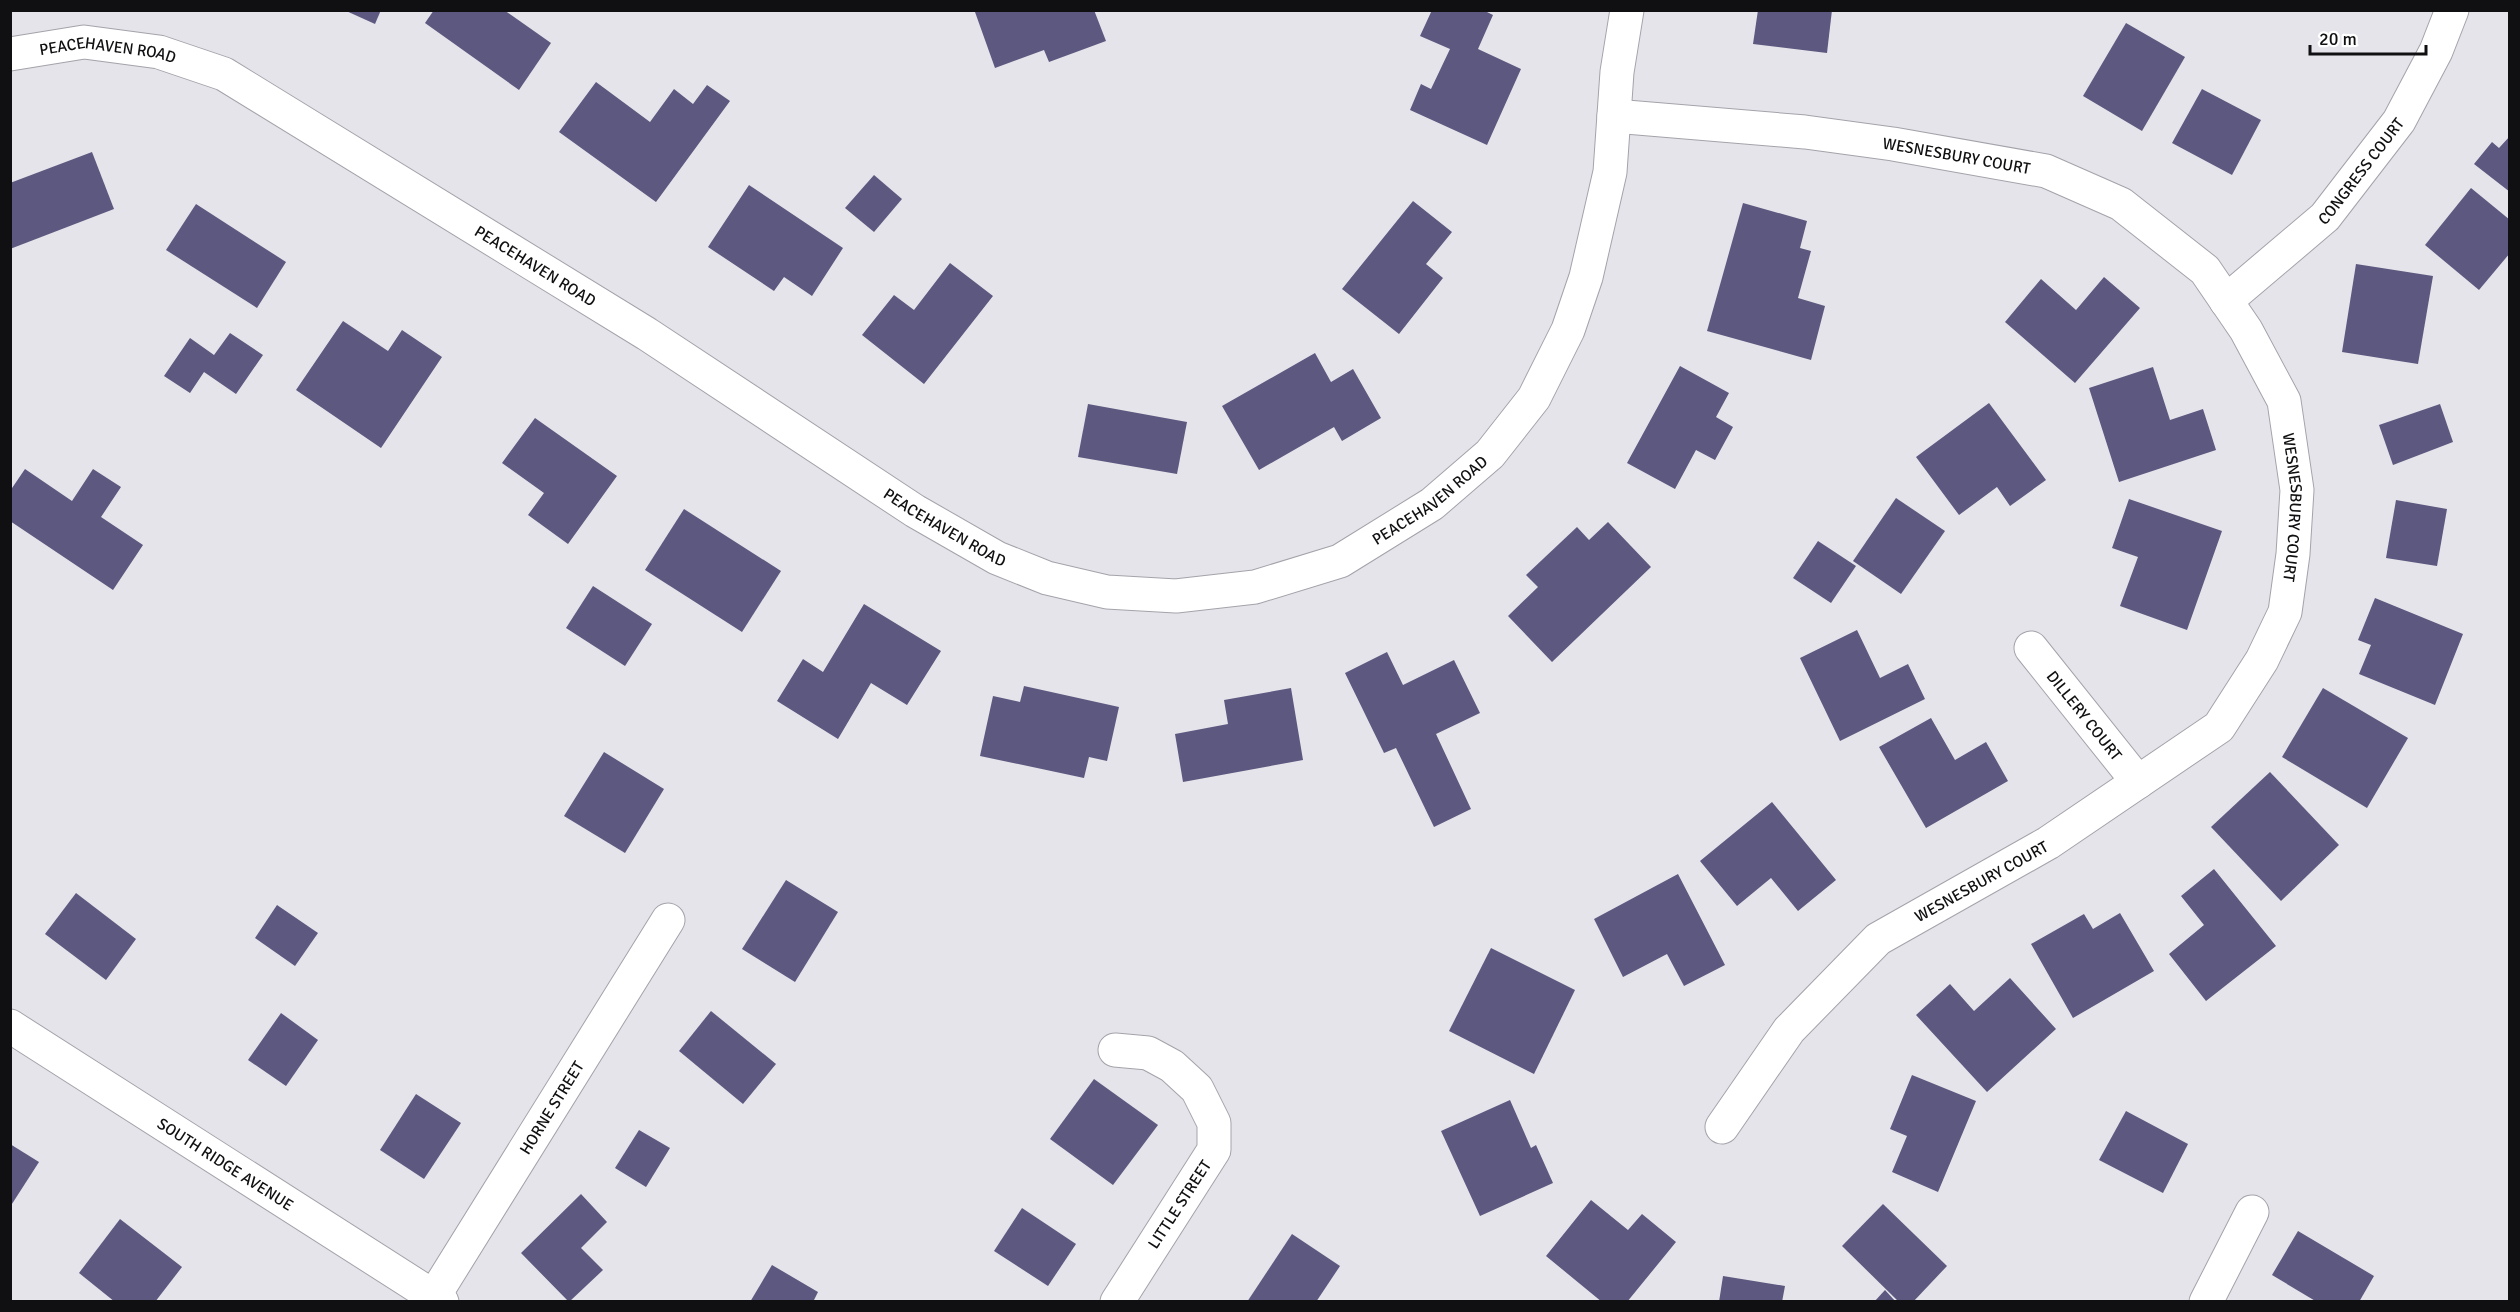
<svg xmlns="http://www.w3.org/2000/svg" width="2520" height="1312" viewBox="0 0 2520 1312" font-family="Signika,sans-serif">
<rect width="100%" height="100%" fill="#e5e4eb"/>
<g fill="#5c587f">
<polygon points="344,10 381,10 375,24"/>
<polygon points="434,10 504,10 551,43 519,90 425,23"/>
<polygon points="979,10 1094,10 1106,41 1049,62 1044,50 995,68 975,12"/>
<polygon points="1432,10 1483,10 1493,15 1478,49 1521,69 1487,145 1410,110 1421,84 1431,89 1450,49 1420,36"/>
<polygon points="1758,10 1832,10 1827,53 1753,44"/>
<polygon points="2126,23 2185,57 2142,131 2083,96"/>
<polygon points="596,82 650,122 674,89 693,104 707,85 730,101 656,202 559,132"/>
<polygon points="2202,89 2261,120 2232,175 2172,143"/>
<polygon points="2510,136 2510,192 2474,164 2492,142 2499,148"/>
<polygon points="92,152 114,209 10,249 10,183"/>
<polygon points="874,175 902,199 874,232 845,208"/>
<polygon points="749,185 843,248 812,296 784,277 774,291 708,247"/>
<polygon points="2471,188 2510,220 2510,253 2479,290 2425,245"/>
<polygon points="1413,201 1452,232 1426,264 1443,278 1399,334 1342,289"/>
<polygon points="1743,203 1807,221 1800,248 1811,251 1798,298 1825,306 1811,360 1707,331"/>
<polygon points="196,204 286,262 257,308 166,250"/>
<polygon points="950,263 993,296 924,384 862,335 894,295 914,310"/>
<polygon points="2356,264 2433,276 2418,364 2342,352"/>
<polygon points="2104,277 2140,308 2075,383 2005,322 2041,279 2076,310"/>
<polygon points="343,321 388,351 402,330 442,357 381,448 296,390"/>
<polygon points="230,333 263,355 236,394 204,372 190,393 164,376 190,338 214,355"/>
<polygon points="1315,353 1331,382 1353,369 1381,418 1342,441 1334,427 1259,470 1222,406"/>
<polygon points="1680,366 1729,393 1716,417 1733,427 1715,460 1696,450 1675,489 1627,463"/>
<polygon points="2153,367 2170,420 2203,409 2216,450 2119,482 2089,388"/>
<polygon points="1989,403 2046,480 2010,506 1997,487 1959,515 1916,457"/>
<polygon points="1088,404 1187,422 1177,474 1078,457"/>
<polygon points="2440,404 2453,442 2393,465 2379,425"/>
<polygon points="535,418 617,476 568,544 528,515 544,493 502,463"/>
<polygon points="25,469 72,501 93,469 121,487 101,517 143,545 113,590 10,521 10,491"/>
<polygon points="1896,498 1945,531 1901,594 1853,561"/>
<polygon points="2129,499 2222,531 2187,630 2120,606 2138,557 2112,548"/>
<polygon points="2396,500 2447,509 2437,566 2386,558"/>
<polygon points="684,509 781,571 742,632 645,570"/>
<polygon points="1608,522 1651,567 1552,662 1508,616 1538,587 1526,575 1577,527 1589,540"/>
<polygon points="1818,541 1856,566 1831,603 1793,578"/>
<polygon points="593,586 652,624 625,666 566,628"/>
<polygon points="2375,598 2463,634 2435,705 2359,674 2371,645 2358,640"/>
<polygon points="864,604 941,651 907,705 871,683 838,739 777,701 803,659 823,672"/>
<polygon points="1857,630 1880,678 1908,664 1925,699 1840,741 1800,658"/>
<polygon points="1387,652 1403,685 1454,660 1480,713 1436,734 1471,809 1434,827 1396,748 1384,753 1345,673"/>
<polygon points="1024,686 1119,707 1107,761 1089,757 1084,778 980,756 993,696 1020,702"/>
<polygon points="1291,688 1303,760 1183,782 1175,734 1228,724 1224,700"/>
<polygon points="2323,688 2408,738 2367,808 2282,757"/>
<polygon points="1931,718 1955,760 1986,742 2008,781 1926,828 1879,747"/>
<polygon points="604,752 664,789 625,853 564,816"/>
<polygon points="2270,772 2339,845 2281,901 2211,827"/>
<polygon points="1772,802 1836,880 1798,911 1771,878 1737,906 1700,861"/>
<polygon points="2214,869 2276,946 2206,1001 2169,954 2204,925 2181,896"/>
<polygon points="1678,874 1725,965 1684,986 1667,954 1623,977 1594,919"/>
<polygon points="786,880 838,912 795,982 742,949"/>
<polygon points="76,893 136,939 106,980 45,934"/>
<polygon points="277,905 318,933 295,966 255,938"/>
<polygon points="2120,913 2154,971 2073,1018 2031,944 2084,914 2093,929"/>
<polygon points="1491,948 1575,990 1534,1074 1449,1031"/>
<polygon points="2010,978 2056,1029 1987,1092 1916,1015 1950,984 1974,1011"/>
<polygon points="711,1011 776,1064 743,1104 679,1051"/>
<polygon points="281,1013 318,1040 286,1086 248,1060"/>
<polygon points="1912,1075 1976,1101 1938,1192 1892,1172 1907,1136 1890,1129"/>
<polygon points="1094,1079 1158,1125 1113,1185 1050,1139"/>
<polygon points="416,1094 461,1123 424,1179 380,1150"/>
<polygon points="1510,1100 1531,1148 1536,1145 1553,1183 1480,1216 1441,1131"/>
<polygon points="2126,1111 2188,1144 2163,1193 2099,1160"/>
<polygon points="639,1130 670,1148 646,1187 615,1168"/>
<polygon points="10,1144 39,1162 10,1207"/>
<polygon points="581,1194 607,1222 581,1248 603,1270 569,1302 521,1253"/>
<polygon points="1591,1200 1628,1230 1642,1214 1676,1242 1627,1302 1602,1302 1546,1256"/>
<polygon points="1883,1204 1947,1266 1913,1302 1899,1302 1842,1246"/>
<polygon points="1022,1208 1076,1244 1048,1286 994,1251"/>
<polygon points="120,1219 182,1267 155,1302 115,1302 79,1273"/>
<polygon points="2298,1231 2374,1276 2359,1302 2317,1302 2272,1275"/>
<polygon points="1292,1234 1340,1266 1316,1302 1247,1302"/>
<polygon points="772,1265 818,1292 813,1302 750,1302"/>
<polygon points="1723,1276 1785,1286 1782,1302 1719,1302"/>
<polygon points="1885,1290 1896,1302 1874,1302"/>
</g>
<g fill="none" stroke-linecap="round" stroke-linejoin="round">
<g stroke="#a4a3aa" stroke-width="35">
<g id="minor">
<path id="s1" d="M10,54L84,42L159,52L224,74L647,334L915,511L997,558L1047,578L1107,592L1176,596L1255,587L1340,561L1432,504L1490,454L1534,398L1568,330L1586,277L1610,172L1617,72L1627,10"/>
<path id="s2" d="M1614,116L1805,132L1893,144L2046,171L2121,204L2205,270L2246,330L2284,401L2297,490L2293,554L2285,612L2262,660L2219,727L2048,843L1878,939L1789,1030L1722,1127"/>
<path id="s3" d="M2226,301L2325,217L2399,121L2436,51L2452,10"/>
<path id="s4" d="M2031,648L2138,782"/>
<polyline points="1115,1050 1148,1053 1172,1066 1197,1089 1214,1123 1214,1150 1117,1302"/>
<path id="s5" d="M434,1296L668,920"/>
<polyline points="2206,1302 2252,1212"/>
</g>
</g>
<g stroke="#a4a3aa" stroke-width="35">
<g id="tertiary">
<path id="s6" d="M10,1026L442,1302"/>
</g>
</g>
<use href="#minor" stroke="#fff" stroke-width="33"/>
<use href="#tertiary" stroke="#fff" stroke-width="33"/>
</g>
<g text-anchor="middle" stroke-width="6" stroke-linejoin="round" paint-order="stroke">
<g font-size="16" fill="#101012" stroke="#fff">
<text dy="6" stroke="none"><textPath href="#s1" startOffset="99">PEACEHAVEN ROAD</textPath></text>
<text dy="6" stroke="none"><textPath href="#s2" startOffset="345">WESNESBURY COURT</textPath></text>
<text dy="6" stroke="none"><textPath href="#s3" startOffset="188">CONGRESS COURT</textPath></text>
<text dy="6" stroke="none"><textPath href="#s1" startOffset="585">PEACEHAVEN ROAD</textPath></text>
<text dy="6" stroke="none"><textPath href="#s1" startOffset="1593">PEACEHAVEN ROAD</textPath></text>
<text dy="6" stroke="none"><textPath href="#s2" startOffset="885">WESNESBURY COURT</textPath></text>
<text dy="6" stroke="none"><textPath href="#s1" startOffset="1071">PEACEHAVEN ROAD</textPath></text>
<text dy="6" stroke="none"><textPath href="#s4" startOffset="86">DILLERY COURT</textPath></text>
<text transform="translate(1981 881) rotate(-29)" y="6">WESNESBURY COURT</text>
<text dy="6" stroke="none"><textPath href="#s5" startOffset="222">HORNE STREET</textPath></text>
<text dy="6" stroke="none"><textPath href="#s6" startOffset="256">SOUTH RIDGE AVENUE</textPath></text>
<text transform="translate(1179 1204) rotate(-57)" y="6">LITTLE STREET</text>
</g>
</g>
<rect width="2520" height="1312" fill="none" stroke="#101012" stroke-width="24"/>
<path d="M2310 45v9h116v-9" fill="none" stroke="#101012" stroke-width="3"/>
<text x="2319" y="45" font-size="18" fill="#101012" stroke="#ffffff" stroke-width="4.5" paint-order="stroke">20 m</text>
</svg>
